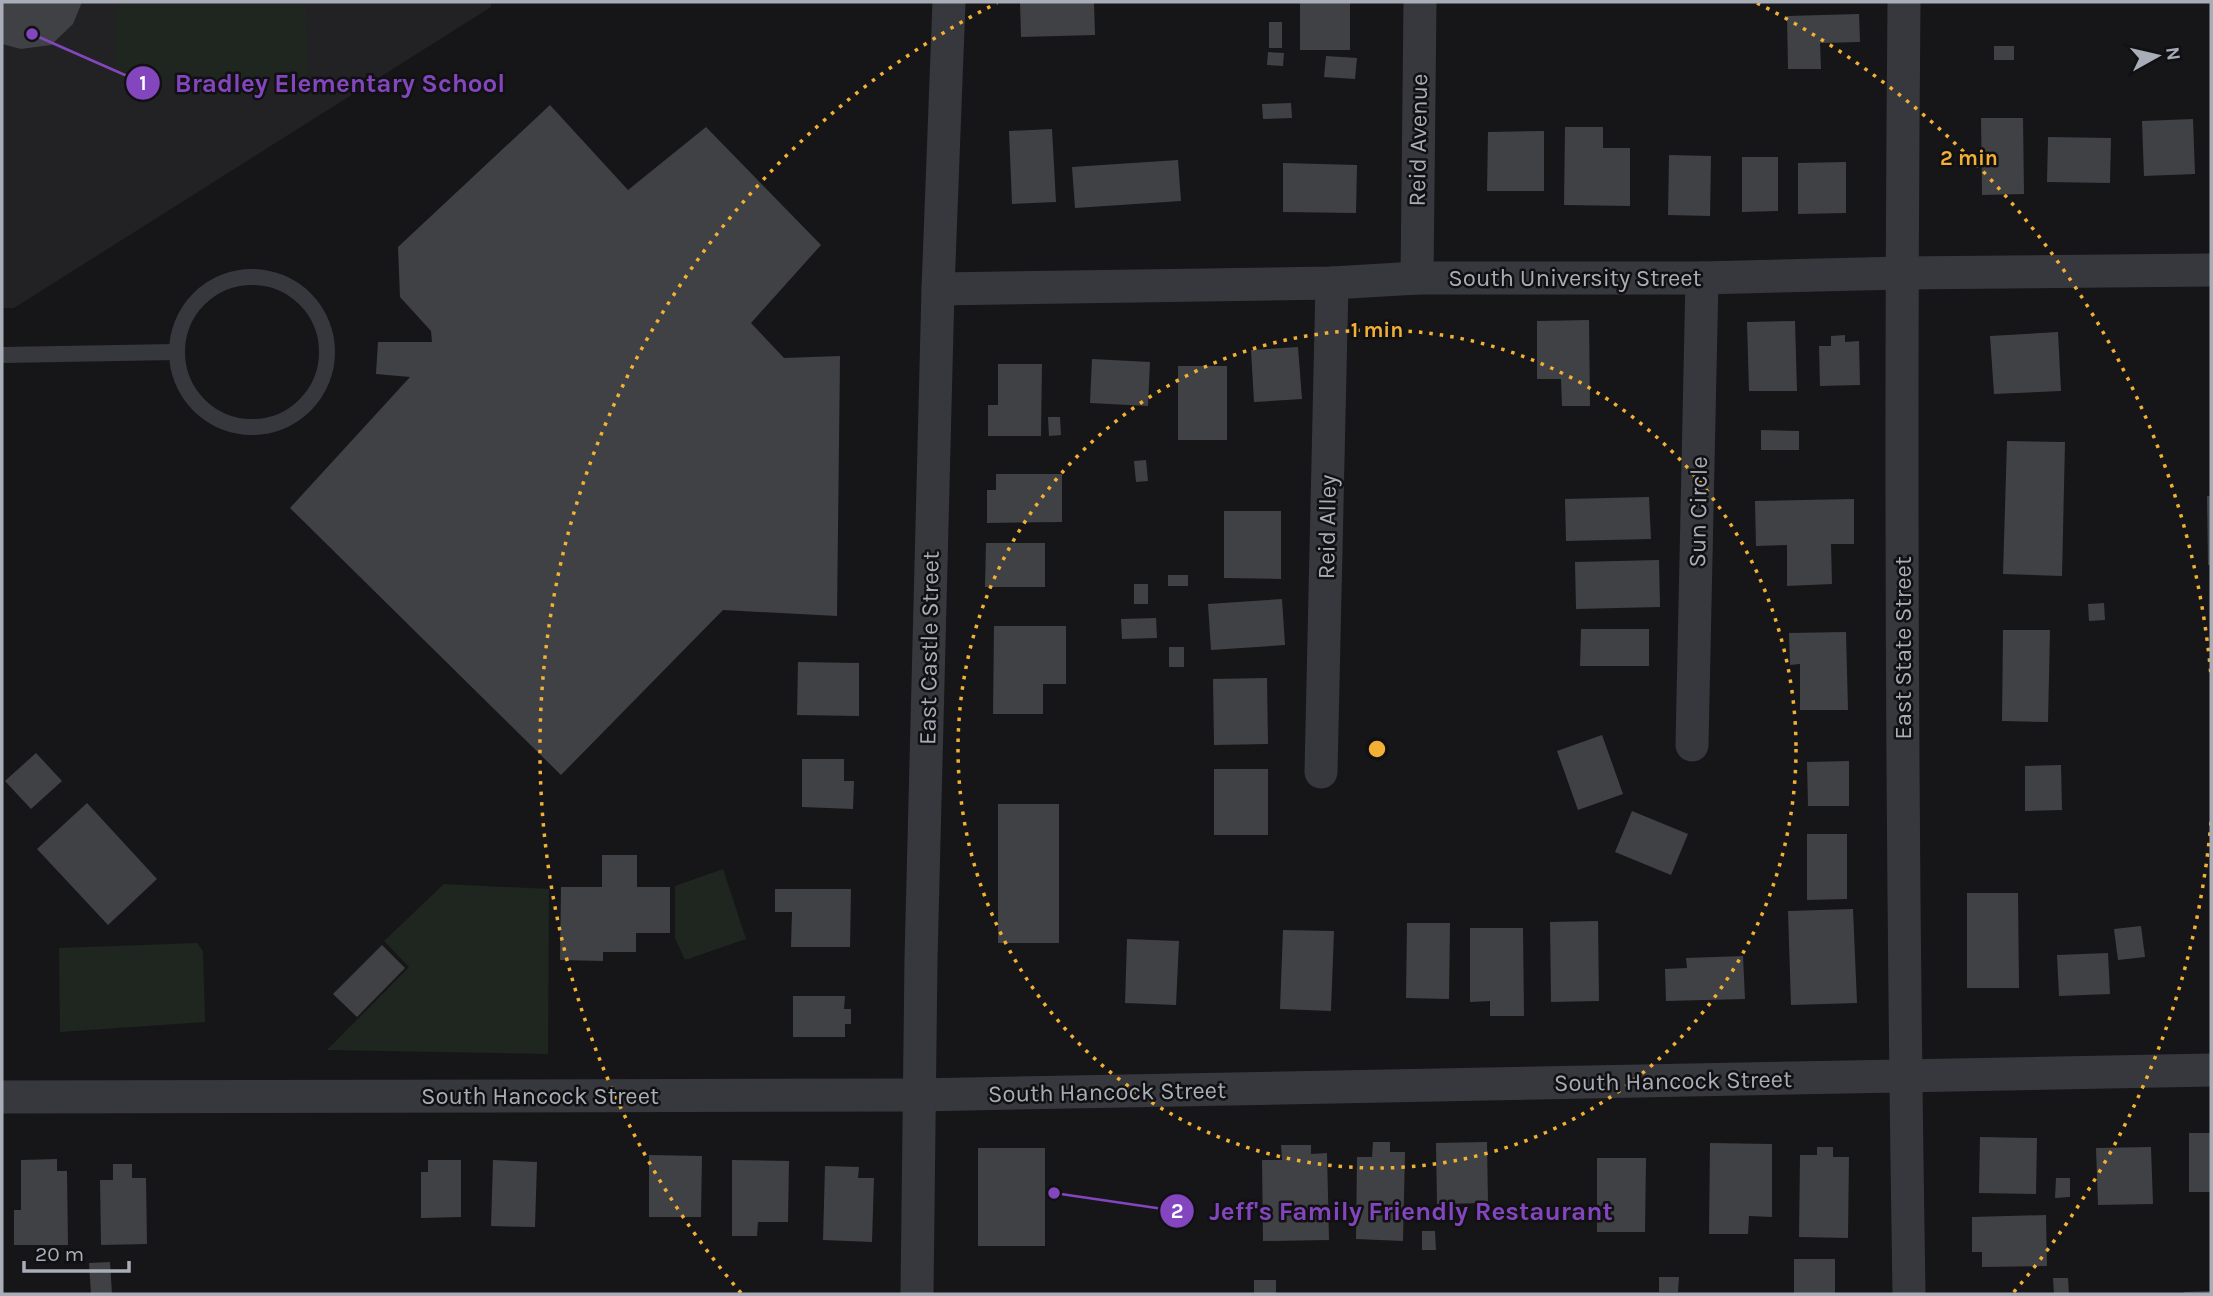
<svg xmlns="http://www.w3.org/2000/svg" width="2213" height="1296" viewBox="0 0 2213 1296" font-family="Karla,sans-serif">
<rect width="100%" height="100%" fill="#161618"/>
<polygon fill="#222225" points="2,2 491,2 491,7 14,308 2,308"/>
<g fill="#1e261f">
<polygon points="115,2 306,2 308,78 117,82"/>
<polygon points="723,869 746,939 685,960 675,938 675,886"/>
<polygon points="444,884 549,889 548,1054 327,1050 409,967 384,941"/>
<polygon points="197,943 203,951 205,1022 60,1032 59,948"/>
</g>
<g fill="#404145">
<polygon points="2,2 82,2 73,24 51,45 21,49 2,44"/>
<polygon points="1020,2 1094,2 1095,35 1021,37"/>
<rect x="1300" y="2" width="50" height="48"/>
<polygon points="1859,14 1860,42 1820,43 1821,69 1788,69 1787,16"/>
<rect x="1269" y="22" width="13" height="26"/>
<rect x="1994" y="46" width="20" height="14"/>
<polygon points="1268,52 1284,53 1283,66 1267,65"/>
<polygon points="1326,56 1357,58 1355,79 1324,77"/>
<polygon points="1291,103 1292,118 1263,119 1262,104"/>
<polygon points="550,105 628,190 706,127 821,245 751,323 784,358 840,356 837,616 723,610 561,775 290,508 410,377 376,374 378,342 432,342 431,331 400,297 398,247"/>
<polygon points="1981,118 2023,118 2024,194 1982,195"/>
<polygon points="2193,119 2195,174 2144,176 2142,121"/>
<polygon points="1565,127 1603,127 1603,148 1630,148 1630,206 1564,205"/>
<polygon points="1052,129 1056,202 1012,204 1009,131"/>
<polygon points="1544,131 1544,191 1487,191 1488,132"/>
<polygon points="2048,137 2111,138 2110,183 2047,182"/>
<polygon points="1669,155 1711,156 1710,216 1668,215"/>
<polygon points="1742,157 1778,157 1778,211 1742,212"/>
<polygon points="1178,160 1181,201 1075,208 1072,167"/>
<polygon points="1846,162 1846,213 1798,214 1798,163"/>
<polygon points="1283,163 1357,165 1356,213 1283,212"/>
<polygon points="1589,320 1590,406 1562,406 1561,379 1537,379 1537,321"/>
<polygon points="1795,321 1797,391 1749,391 1747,322"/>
<polygon points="2058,332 2061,391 1994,394 1990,336"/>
<polygon points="1845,335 1845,342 1859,341 1860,385 1820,386 1819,346 1831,346 1831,336"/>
<polygon points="1298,347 1302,399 1254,402 1251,350"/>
<polygon points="1092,359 1150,362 1148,406 1090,403"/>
<polygon points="998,364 1042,364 1041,436 988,436 988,405 998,405"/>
<rect x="1178" y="366" width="49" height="74"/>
<polygon points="1048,417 1060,417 1061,435 1049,436"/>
<polygon points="1761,430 1799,431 1799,450 1761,450"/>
<polygon points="2007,441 2065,442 2062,576 2003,574"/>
<polygon points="1146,460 1148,481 1136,482 1134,461"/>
<polygon points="996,474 1062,474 1062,522 987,523 987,490 996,490"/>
<polygon points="2207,496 2211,496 2211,565 2208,565"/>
<polygon points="1649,497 1651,539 1566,541 1565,499"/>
<polygon points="1854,499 1854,544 1831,544 1832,584 1787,586 1787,545 1756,546 1755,501"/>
<polygon points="1224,511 1281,511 1281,579 1224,578"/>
<polygon points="986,543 1045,543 1045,587 985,587"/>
<polygon points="1659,560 1660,607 1576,609 1575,562"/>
<rect x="1168" y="575" width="20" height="11"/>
<rect x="1134" y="584" width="14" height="20"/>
<polygon points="1282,599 1285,645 1211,650 1208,604"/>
<polygon points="2104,603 2105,620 2089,621 2088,604"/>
<polygon points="1156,618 1157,638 1122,639 1121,619"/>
<polygon points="994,626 1066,626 1066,684 1043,684 1043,714 993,714"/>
<polygon points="1581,629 1649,629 1649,666 1580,666"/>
<polygon points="2003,630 2050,630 2048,722 2002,721"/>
<polygon points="1846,632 1848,710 1800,710 1800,664 1790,665 1789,633"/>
<rect x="1169" y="647" width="15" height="20"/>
<polygon points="798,662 859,663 859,716 797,715"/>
<polygon points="1267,678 1268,744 1214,745 1213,679"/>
<polygon points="1602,735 1623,794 1578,810 1557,751"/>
<polygon points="36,753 62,781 31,809 5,781"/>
<polygon points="802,759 844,759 844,781 854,781 853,809 802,807"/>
<polygon points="1849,761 1849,806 1808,806 1807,762"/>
<polygon points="2061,765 2062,810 2025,811 2025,766"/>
<rect x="1214" y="769" width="54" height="66"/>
<polygon points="87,803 157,879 108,925 37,849"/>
<rect x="998" y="804" width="61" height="139"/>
<polygon points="1632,811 1688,834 1671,875 1615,852"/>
<polygon points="1807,834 1847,834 1847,899 1807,900"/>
<polygon points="602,855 637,855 637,887 670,887 670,933 636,933 636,952 603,952 603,961 560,960 561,887 602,887"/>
<polygon points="775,889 851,889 850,947 791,947 792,912 775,912"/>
<polygon points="1967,893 2018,893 2019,988 1967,988"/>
<polygon points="1853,909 1857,1003 1791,1005 1788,911"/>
<polygon points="1598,921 1599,1001 1551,1002 1550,922"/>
<polygon points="1407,923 1450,923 1449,999 1406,998"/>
<polygon points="2141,926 2145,957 2118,960 2114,929"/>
<polygon points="1470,928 1523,928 1524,1016 1490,1016 1490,1001 1470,1002"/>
<polygon points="1283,930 1334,931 1331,1011 1280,1009"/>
<polygon points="1127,939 1179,941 1176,1005 1125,1003"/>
<polygon points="382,945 405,968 357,1017 333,994"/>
<polygon points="2108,953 2110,994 2059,996 2057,955"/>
<polygon points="1743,956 1745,999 1666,1001 1665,969 1687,968 1686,958"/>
<polygon points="793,996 845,996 844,1009 851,1009 851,1024 845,1024 845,1037 793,1037"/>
<rect x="2189" y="1133" width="22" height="59"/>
<polygon points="1980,1137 2037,1138 2036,1194 1979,1193"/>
<polygon points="1373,1142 1390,1142 1390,1152 1405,1152 1403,1241 1356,1239 1357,1157 1372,1157"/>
<polygon points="1487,1142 1488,1203 1437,1204 1436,1143"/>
<polygon points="1710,1143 1772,1144 1772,1217 1749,1216 1748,1234 1709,1234"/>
<polygon points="1281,1145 1311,1145 1311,1154 1327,1153 1329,1240 1263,1241 1262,1160 1282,1160"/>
<polygon points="1817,1147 1833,1147 1833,1157 1849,1157 1848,1238 1799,1237 1800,1155 1817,1155"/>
<polygon points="2151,1147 2153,1204 2098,1205 2096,1148"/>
<rect x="978" y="1148" width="67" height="98"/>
<polygon points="649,1155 702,1156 701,1217 649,1217"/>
<polygon points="1597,1158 1646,1158 1645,1232 1597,1232"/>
<polygon points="57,1159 57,1171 67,1171 68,1245 14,1245 14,1210 21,1210 21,1160"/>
<polygon points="428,1160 461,1160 461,1217 421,1218 421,1172 428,1172"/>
<polygon points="493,1160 537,1162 535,1227 491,1226"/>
<polygon points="732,1160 789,1161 788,1222 758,1222 757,1236 732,1236"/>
<polygon points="113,1164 132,1164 132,1178 146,1178 147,1244 101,1245 100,1180 113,1180"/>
<polygon points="825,1166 859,1167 858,1178 874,1178 872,1242 823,1240"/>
<polygon points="2056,1178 2070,1178 2070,1197 2055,1198"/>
<polygon points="2046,1215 2047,1266 1982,1267 1982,1252 1972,1252 1972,1217"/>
<polygon points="1422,1231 1435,1231 1436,1250 1422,1250"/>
<rect x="1794" y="1259" width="41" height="35"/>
<polygon points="110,1262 112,1294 91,1294 89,1263"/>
<polygon points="1659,1277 1679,1277 1678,1292 1659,1292"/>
<polygon points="2053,1278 2068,1278 2069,1294 2054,1294"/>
<rect x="1254" y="1280" width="22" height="14"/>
<polygon points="2211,1291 2211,1294 2184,1294 2184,1292"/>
</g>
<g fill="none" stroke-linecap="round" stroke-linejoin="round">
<g stroke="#37383d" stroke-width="16">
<circle cx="252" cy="352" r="75"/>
<polyline points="2,355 176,352"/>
</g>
<g stroke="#37383d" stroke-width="33">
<path d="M1904,2C1900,433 1902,863 1909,1294"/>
<polyline points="1417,278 1420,2"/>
<polyline points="938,289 1332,283 1417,278 1702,278 1902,273 2211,270"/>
<polyline points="1692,745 1702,278"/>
<polyline points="1321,772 1332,283"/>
<polyline points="2,1097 918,1095 2211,1070"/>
<polyline points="917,1294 921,959 938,289 949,2"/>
</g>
</g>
<g fill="none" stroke="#f2b134" stroke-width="3.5" stroke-dasharray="3.5 7">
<circle cx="1377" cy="749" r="419"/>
<path d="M2211 822A837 837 0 0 1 2013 1293M741 1293A837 837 0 0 1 997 3M1757 3A837 837 0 0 1 2211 676"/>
</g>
<g text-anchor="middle" stroke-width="5" stroke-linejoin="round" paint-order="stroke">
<g font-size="24" fill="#a8adb8" stroke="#111113">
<text transform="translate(1418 140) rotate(-89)" y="8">Reid Avenue</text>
<text x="1575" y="286">South University Street</text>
<text transform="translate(1698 512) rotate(-89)" y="8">Sun Circle</text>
<text transform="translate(1327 527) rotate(-89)" y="8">Reid Alley</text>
<text transform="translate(929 648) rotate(-89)" y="8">East Castle Street</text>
<text transform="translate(1903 648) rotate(-90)" y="8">East State Street</text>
<text transform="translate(1673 1081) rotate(-1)" y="8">South Hancock Street</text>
<text transform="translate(1107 1092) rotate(-1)" y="8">South Hancock Street</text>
<text x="540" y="1104">South Hancock Street</text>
</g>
</g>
<circle cx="1377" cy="749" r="10" fill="#f2b134" stroke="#111113" stroke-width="3.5"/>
<g font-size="21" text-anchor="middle" font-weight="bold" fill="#f2b134" stroke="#111113" stroke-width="5" stroke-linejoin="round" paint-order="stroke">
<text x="1969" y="165">2 min</text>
<text x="1377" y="337">1 min</text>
</g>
<path fill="none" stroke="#8446be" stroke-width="2.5" d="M32 34L143 83M1054 1193L1177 1211"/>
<g fill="#8446be" stroke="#111113" stroke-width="2.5">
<circle cx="32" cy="34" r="7"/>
<circle cx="1054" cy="1193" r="7"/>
<circle cx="143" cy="83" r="18"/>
<circle cx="1177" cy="1211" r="18"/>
</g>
<g font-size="21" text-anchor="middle" font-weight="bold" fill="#fff">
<text x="143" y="90">1</text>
<text x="1177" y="1218">2</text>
</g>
<g font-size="26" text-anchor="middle" font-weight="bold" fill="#8446be" stroke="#111113" stroke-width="5" stroke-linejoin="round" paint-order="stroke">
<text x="340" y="92">Bradley Elementary School</text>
<text x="1411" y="1220">Jeff's Family Friendly Restaurant</text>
</g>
<rect width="2213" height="1296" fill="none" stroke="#a8adb8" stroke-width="7"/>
<g transform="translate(2157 56) rotate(82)" stroke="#111113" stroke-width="5" paint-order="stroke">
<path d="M0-5L12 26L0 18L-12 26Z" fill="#a8adb8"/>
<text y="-10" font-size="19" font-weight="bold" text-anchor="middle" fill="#a8adb8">N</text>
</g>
<path d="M24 1261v10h105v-10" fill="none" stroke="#a8adb8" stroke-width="3.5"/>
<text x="35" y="1261" font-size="21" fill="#a8adb8" stroke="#111113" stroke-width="5" paint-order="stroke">20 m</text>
</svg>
